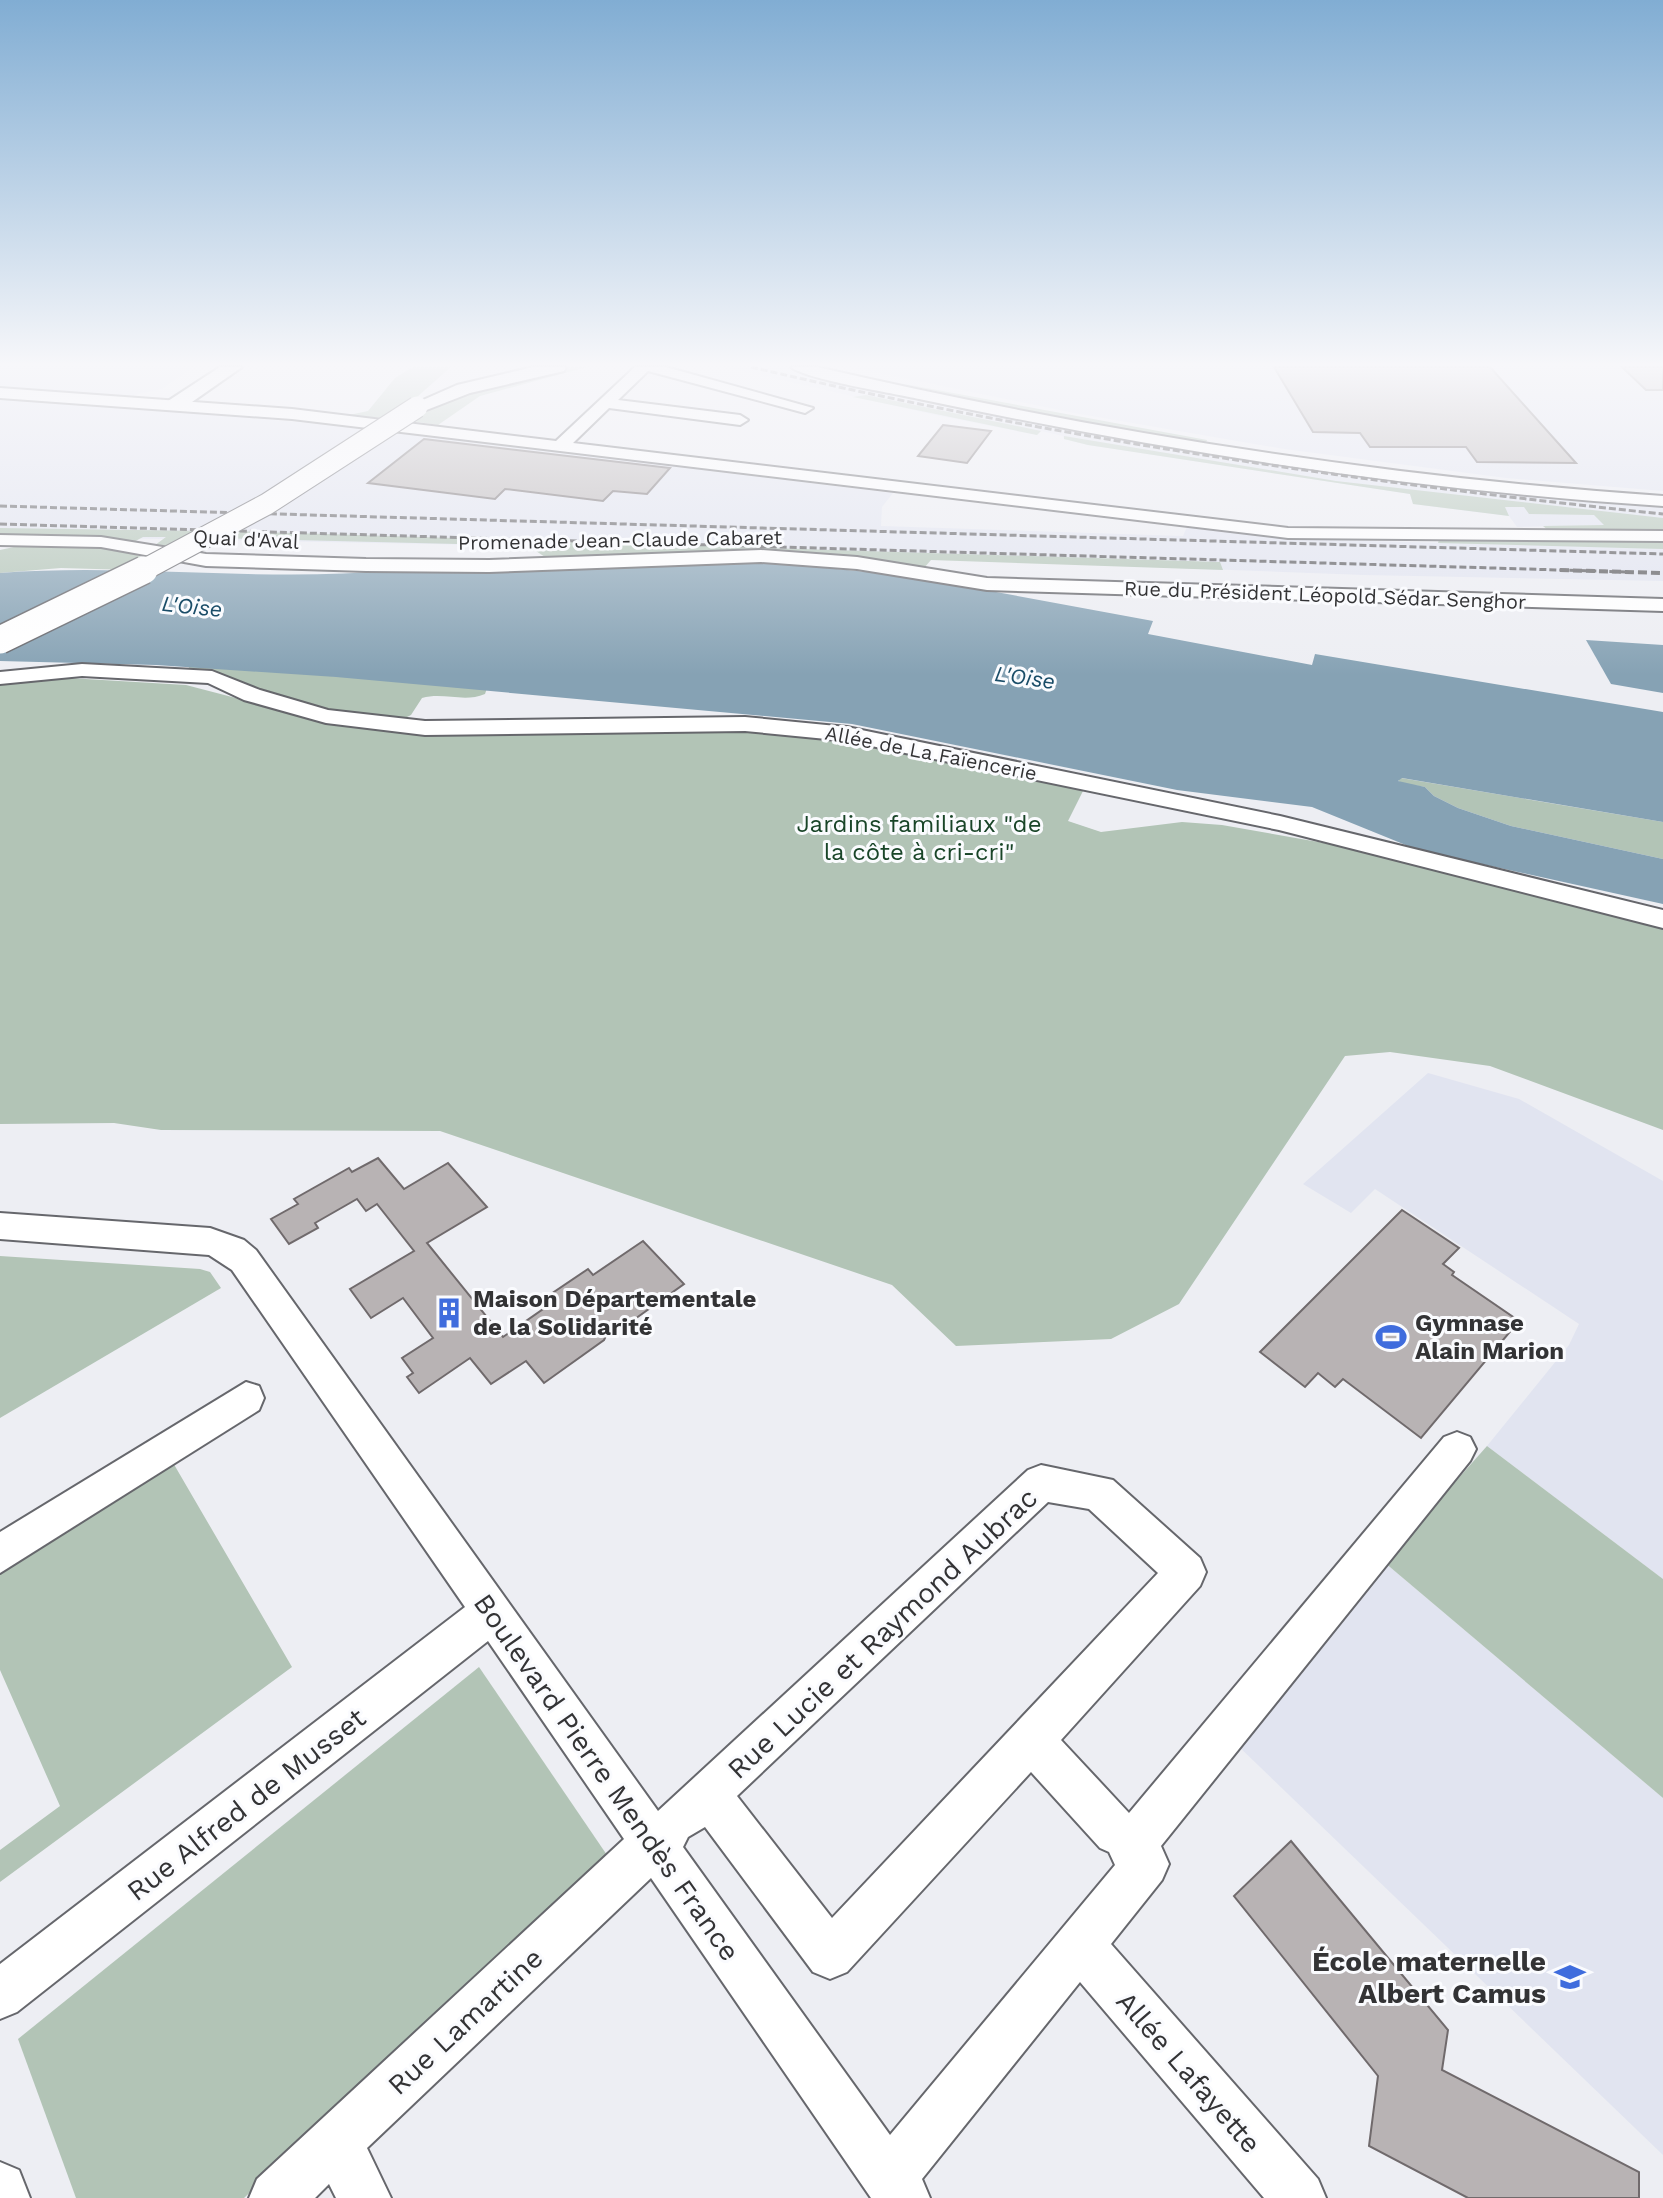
<svg xmlns="http://www.w3.org/2000/svg" width="1663" height="2198" viewBox="0 0 1663 2198" font-family="'Work Sans',sans-serif">
<rect width="100%" height="100%" fill="#edeef3"/>
<g fill="#e1e4f0">
<polygon points="0,367 193,367 162,389 137,394 120,408 348,426 893,493 882,507 881,526 1183,536 1187,527 1285,539 1663,548 1663,581 1364,575 637,548 0,536"/>
<polygon points="725,367 778,367 924,400 1234,458 1457,487 1644,506 1644,503 1663,505 1663,524 1517,527 1509,516 1413,504 1410,494 1088,445 1064,439 1063,436 1041,431 1037,435 935,415"/>
<polygon points="850,367 1663,367 1663,491 1506,478 1284,449 1074,413"/>
<polygon points="1428,1073 1519,1099 1663,1181 1663,1579 1487,1446 1569,1345 1579,1324 1375,1189 1351,1213 1303,1184"/>
<polygon points="1384,1562 1663,1798 1663,2155 1235,1743"/>
</g>
<g fill="#b2c4b6">
<polygon points="413,367 451,367 392,419 349,415 368,411 395,378"/>
<polygon points="569,367 587,367 480,396 438,425 411,421 454,396"/>
<polygon points="899,383 1207,440 1205,445 1081,423"/>
<polygon points="866,395 1041,431 1037,435 853,397"/>
<polygon points="1064,436 1336,481 1663,518 1663,532 1550,532 1543,526 1604,525 1594,515 1529,514 1524,507 1505,507 1509,516 1413,504 1410,494 1088,445 1064,439"/>
<polygon points="0,528 205,531 166,551 151,548 166,537 143,537 130,544 107,537 0,536"/>
<polygon points="230,531 1220,562 1223,570 931,560 924,568 758,554 645,553 551,561 536,551 457,544 216,538"/>
<polygon points="1439,540 1663,541 1663,549 1438,543"/>
<polygon points="66,544 127,551 148,560 130,570 61,568 0,573 0,550 23,545"/>
<path d="M188,665L487,688L485,694C464,703 444,692 422,698L411,715L401,720L357,721L190,671Z"/>
<polygon points="52,677 186,685 327,722 774,729 848,738 1084,789 1068,821 1101,832 1182,822 1222,825 1364,850 1663,924 1663,1130 1490,1066 1390,1052 1345,1056 1179,1304 1111,1339 956,1346 892,1285 440,1131 161,1130 114,1123 0,1124 0,684"/>
<polygon points="1401,778 1663,822 1663,859 1511,826 1458,808 1434,796 1425,787 1400,783 1398,779"/>
<polygon points="0,1256 200,1269 210,1272 221,1288 0,1418"/>
<polygon points="1487,1446 1663,1579 1663,1798 1384,1562"/>
<polygon points="165,1449 292,1667 0,1882 0,1850 60,1806 0,1670 0,1554"/>
<polygon points="479,1667 609,1858 244,2198 76,2198 18,2039"/>
</g>
<g fill="#86a2b4">
<path d="M743,560L909,576L1153,621L1148,634L1312,665L1315,654L1663,712V822L1402,778L1398,781L1425,787L1434,796L1458,808L1511,826L1663,859V904L1418,850L1312,807L1177,790L852,724L336,677L156,665L0,661V573C131,563 264,583 395,570Z"/>
<polygon points="1586,640 1663,645 1663,693 1611,684"/>
</g>
<g fill="#b8b3b4" stroke="#706a6c" stroke-width="2">
<polygon points="1274,367 1490,367 1576,463 1477,462 1466,447 1370,447 1360,433 1313,432"/>
<polygon points="1622,367 1663,367 1663,390 1646,390"/>
<polygon points="943,425 991,431 967,463 918,456"/>
<polygon points="424,439 670,468 647,494 613,491 603,501 505,489 495,499 368,483"/>
<polygon points="378,1158 404,1189 448,1163 487,1207 427,1243 503,1337 556,1300 551,1294 588,1269 593,1275 643,1241 684,1284 625,1326 612,1323 604,1340 544,1383 526,1361 491,1384 470,1358 419,1393 407,1377 413,1373 402,1358 433,1338 403,1298 371,1318 350,1289 414,1251 377,1204 366,1211 357,1199 315,1223 318,1228 289,1244 271,1219 298,1204 294,1199 349,1168 352,1172"/>
<polygon points="1402,1210 1459,1248 1443,1264 1454,1272 1452,1275 1519,1321 1421,1438 1343,1379 1335,1387 1318,1373 1305,1387 1260,1352"/>
<polygon points="1291,1841 1448,2030 1442,2070 1639,2172 1639,2198 1468,2198 1369,2146 1378,2076 1234,1896"/>
</g>
<g fill="none" stroke-linecap="round" stroke-linejoin="round">
<g stroke="#66676c" stroke-width="4">
<g id="minor">
<polygon points="635,367 666,367 813,408 805,413 648,371 618,400 740,415 748,420 740,425 609,408 573,443 1288,528 1663,531 1663,541 1288,538 292,419 0,398 0,388 292,409 556,441"/>
<path d="M791,367H817C1095,431 1379,477 1663,496V506C1413,490 1164,451 919,399C894,393 807,380 791,367Z"/>
<polygon points="0,535 101,537 206,554 366,559 489,560 761,550 857,557 987,578 1663,599 1663,611 987,590 857,569 761,562 489,572 366,571 206,566 101,547 0,545"/>
<polygon points="82,664 212,671 260,690 328,710 425,721 745,717 847,727 1280,816 1663,910 1663,928 1279,830 847,741 745,731 425,735 326,723 244,700 208,683 82,676 0,684 0,672"/>
<path d="M0,1213L210,1228L244,1240L256,1250L658,1811L1028,1470L1041,1465L1113,1480L1200,1558L1206,1572L1200,1586L1061,1740L1129,1813L1444,1437L1457,1432L1470,1437L1476,1449L1470,1461L1161,1846L1169,1864L1162,1880L1111,1944L1318,2179L1326,2198H1264L1080,1982L922,2179L930,2198H871L651,1878L367,2148L391,2198H336L329,2184L315,2198H249L257,2179L624,1839L488,1641L17,2012L0,2019V1964L465,1607L232,1270L209,1255L0,1239ZM1048,1502L1089,1509L1158,1573L832,1918L737,1796ZM1031,1772L1100,1848L1109,1852L1115,1865L890,2135L683,1847L688,1837L705,1827L813,1972L830,1979L847,1972Z"/>
<polygon points="246,1382 259,1386 264,1398 259,1410 0,1573 0,1532"/>
<polygon points="0,2162 19,2170 30,2198 0,2198"/>
</g>
</g>
<g stroke="#66676c" stroke-width="4">
<g id="major">
<polygon points="220,367 242,367 182,409 168,409 165,405 168,401"/>
<polygon points="533,367 566,367 564,371 470,393 424,411 417,413 407,407 457,385"/>
</g>
</g>
<use href="#minor" fill="#fff" fill-rule="evenodd"/>
<use href="#major" fill="#fff" fill-rule="evenodd"/>
<g stroke="#5a5a5d" stroke-width="3" stroke-dasharray="7 3" stroke-linecap="butt">
<path d="M751,367C1052,438 1356,482 1663,514"/>
<polyline points="0,506 1663,554"/>
<polyline points="0,524 1628,572"/>
</g>
<polyline stroke="#5a5a5d" stroke-width="4" stroke-dasharray="9 4" stroke-linecap="butt" points="1560,570 1663,573"/>
<g stroke="#66676c" stroke-width="23" stroke-linecap="butt">
<polyline id="major-bridge-far1" points="140,572 267,504 417,407"/>
</g>
<g stroke="#66676c" stroke-width="30" stroke-linecap="butt">
<polyline id="major-bridge" points="0,640 144,570"/>
</g>
<use href="#major-bridge-far1" stroke="#fff" stroke-width="21"/>
<use href="#major-bridge" stroke="#fff" stroke-width="27"/>
</g>
<linearGradient id="sky" x2="0" y2="1"><stop stop-color="#81add3"/><stop offset="0.54" stop-color="#f7f7fa"/><stop offset="1" stop-color="#f7f7fa" stop-opacity="0"/></linearGradient>
<rect width="1663" height="675" fill="url(#sky)"/>
<defs>
<g id="building-bare" transform="scale(2.4)"><path d="M-4-6H4V6H1V3H-1V6H-4ZM-2.5-4.3h1.7v1.8h-1.7ZM.8-4.3h1.7v1.8H.8ZM-2.5-1h1.7V.8h-1.7ZM.8-1h1.7V.8H.8Z" fill="#3f6cdd" stroke="#fafbfe" stroke-width="2.5" paint-order="stroke"/></g>
<g id="stadium-bare" transform="scale(2.4)"><path d="M0-5a6.5 5 0 1 0 0 10a6.5 5 0 1 0 0-10ZM-3.5-1.8h7v3.6h-7Z" fill="#3f6cdd" stroke="#fafbfe" stroke-width="2.5" paint-order="stroke"/></g>
<g id="school-bare" transform="scale(2.4)"><path d="M0-5L7-2L0 1L-7-2ZM-4 1L0 2.5L4 1V4Q0 6-4 4Z" fill="#3f6cdd" stroke="#fafbfe" stroke-width="2.5" paint-order="stroke"/></g>
</defs>
<g fill-rule="evenodd">
<use href="#building-bare" x="449" y="1313"/>
<use href="#stadium-bare" x="1391" y="1337"/>
<use href="#school-bare" x="1570" y="1977"/>
</g>
<g text-anchor="middle" stroke-width="6" stroke-linejoin="round" paint-order="stroke">
<g font-size="20" fill="#333335" stroke="#fafbfe">
<text transform="translate(246 539) rotate(3)" y="7">Quai d'Aval</text>
<text transform="translate(620 540) rotate(-1)" y="7">Promenade Jean-Claude Cabaret</text>
<text transform="translate(1325 595) rotate(2)" y="7">Rue du Président Léopold Sédar Senghor</text>
<text transform="translate(931 753) rotate(11)" y="7">Allée de La Faïencerie</text>
</g>
<g font-size="22" font-style="italic" fill="#1a4d68" stroke="#fafbfe">
<text transform="translate(192 606) rotate(6)" y="8">L'Oise</text>
<text transform="translate(1025 677) rotate(8)" y="8">L'Oise</text>
</g>
<g font-size="24" fill="#194528" stroke="#fafbfe">
<text x="919" y="832">Jardins familiaux "de<tspan x="919" dy="28">la côte à cri-cri"</tspan></text>
</g>
<g font-size="24" font-weight="bold" fill="#333335" stroke="#fafbfe" text-anchor="start">
<text x="473" y="1307">Maison Départementale<tspan x="473" dy="28">de la Solidarité</tspan></text>
<text x="1415" y="1331">Gymnase<tspan x="1415" dy="28">Alain Marion</tspan></text>
</g>
<g font-size="28" fill="#333335" stroke="#fafbfe">
<text transform="translate(882 1633) rotate(-43)" y="10">Rue Lucie et Raymond Aubrac</text>
<text transform="translate(607 1777) rotate(55)" y="10">Boulevard Pierre Mendès France</text>
<text transform="translate(246 1804) rotate(-38)" y="10">Rue Alfred de Musset</text>
<text transform="translate(465 2021) rotate(-43)" y="10">Rue Lamartine</text>
<text transform="translate(1189 2072) rotate(49)" y="10">Allée Lafayette</text>
</g>
<g font-size="28" font-weight="bold" fill="#333335" stroke="#fafbfe" text-anchor="end">
<text x="1546" y="1971">École maternelle<tspan x="1546" dy="32">Albert Camus</tspan></text>
</g>
</g>
</svg>
